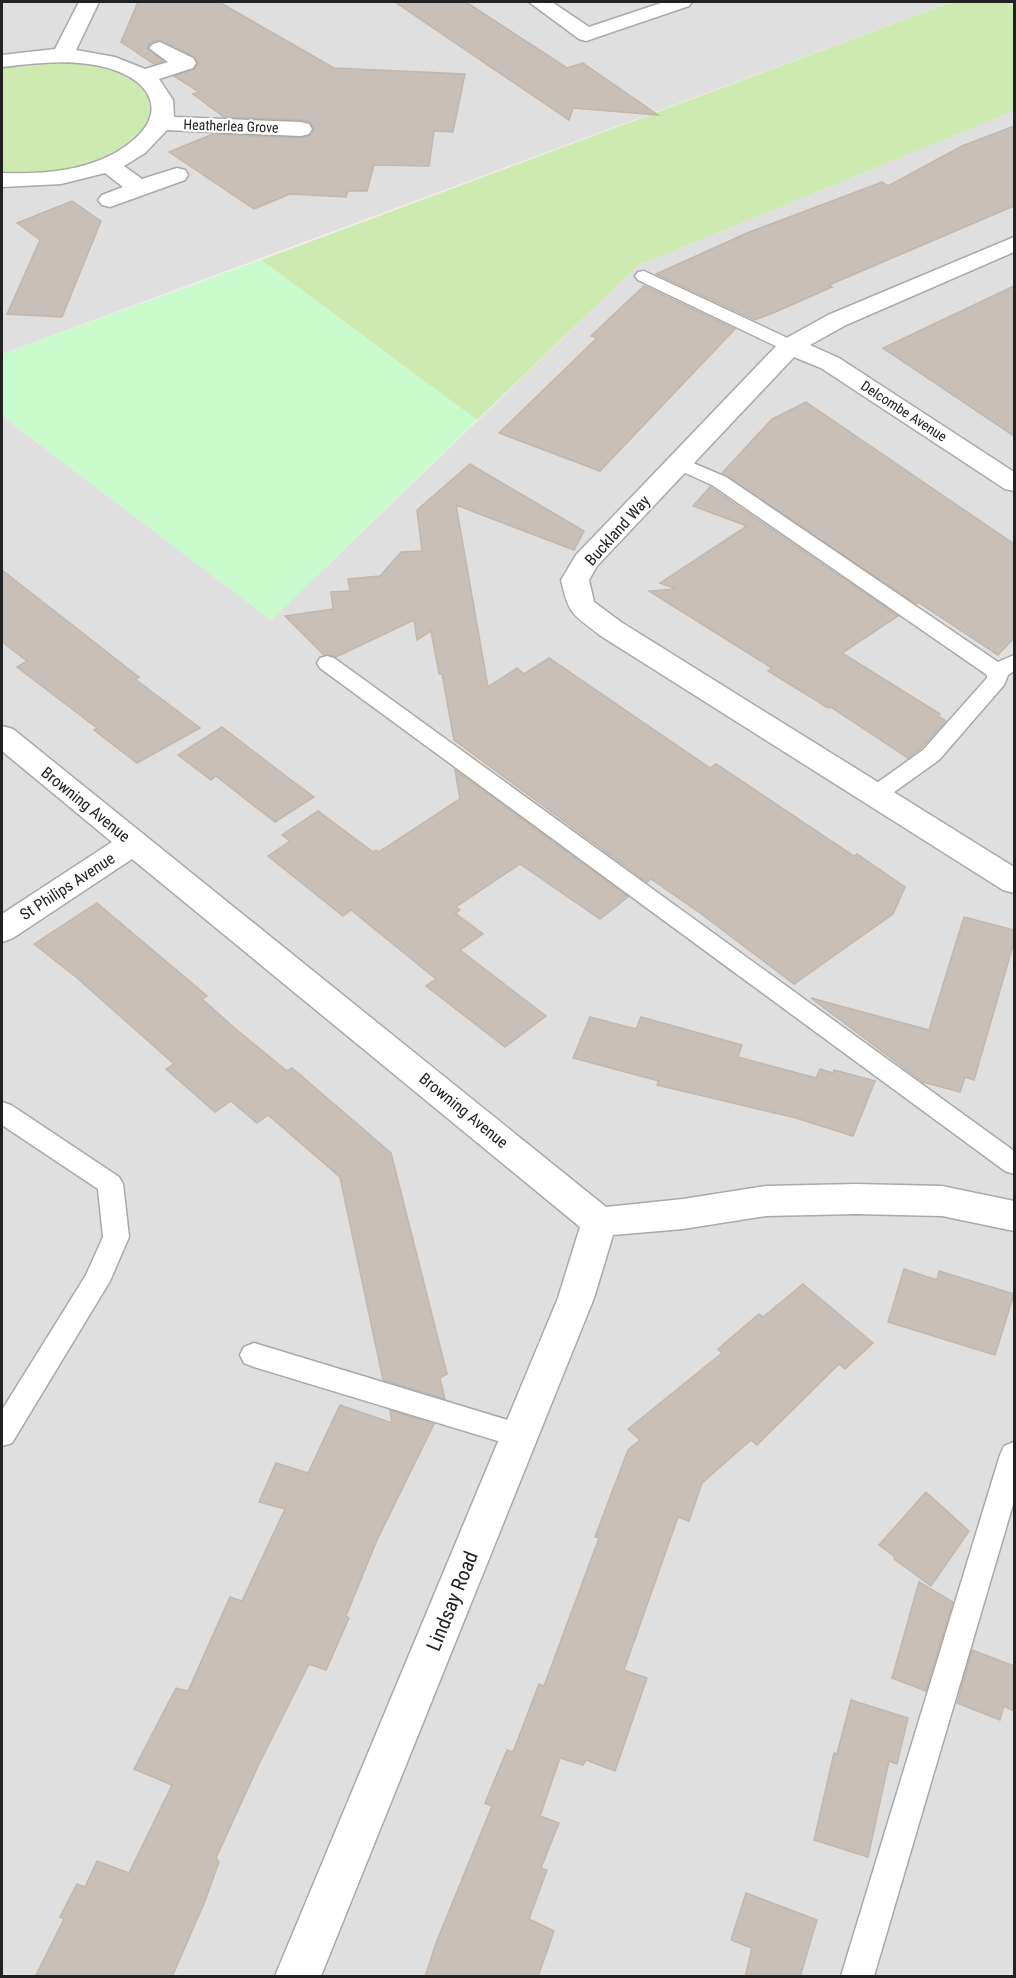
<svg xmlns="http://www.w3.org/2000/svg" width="1016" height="1978" viewBox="0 0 1016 1978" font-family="'Roboto Condensed',sans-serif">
<rect width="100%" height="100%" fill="#f2efe9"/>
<g fill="#e0dfdf">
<polygon points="2,2 952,2 2,354"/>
<polygon points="1014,111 1014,1976 2,1976 2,416 271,620 639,265"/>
</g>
<g fill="#cdebb0">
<polygon points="952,2 1014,2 1014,111 639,265 477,420 261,260"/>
<polygon points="29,56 130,69 164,112 108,165 2,180 2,61"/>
</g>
<polygon fill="#c8facc" points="261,260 477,420 271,620 2,416 2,354"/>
<g fill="#c7bfb8" stroke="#c4b6ab" stroke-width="1.5">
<polygon points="138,2 219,2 334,68 465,74 453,132 434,131 429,166 374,165 367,191 348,191 346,197 290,194 254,209 169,152 213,134 301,138 311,135 314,128 310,122 301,120 224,117 193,94 199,92 174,76 195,69 198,62 194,56 159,40 151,42 147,48 163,61 154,64 121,42"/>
<polygon points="395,2 466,2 567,68 583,63 658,115 573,108 569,120"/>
<polygon points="1014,126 1014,206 829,285 832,287 773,313 755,320 656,274 747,233 882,182 888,186 962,146"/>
<polygon points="72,201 101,221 62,317 7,314 40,240 17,223"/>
<polygon points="644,286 735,329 600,471 499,433 597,338 591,336"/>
<polygon points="1014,286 1014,436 883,348"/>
<polygon points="806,402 1014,544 1014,638 998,655 918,602 916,604 722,473 772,419"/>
<polygon points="470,464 584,531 574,550 456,505 488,687 517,668 524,674 549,658 710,768 716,764 854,856 857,854 905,887 893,914 794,984 700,913 651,879 647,882 454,740 442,674 439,674 431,631 417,640 414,620 336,657 324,655 285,616 333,609 331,592 350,591 348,579 380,576 401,552 422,551 417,510"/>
<polygon points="710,487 898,616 842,653 940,714 938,716 946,721 921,748 908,758 831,707 828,708 768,671 772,668 649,591 676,589 660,583 747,526 693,506"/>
<polygon points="2,570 139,677 135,679 200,728 137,763 94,730 97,728 17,667 27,661 2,642"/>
<polygon points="222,727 291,780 314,797 275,822 216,776 211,780 178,755"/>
<polygon points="455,770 628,897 600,919 520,864 456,907 460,910 455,913 483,934 460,950 546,1016 505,1047 426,986 436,979 351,910 343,916 268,856 290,841 282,835 318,811 373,852 376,850 379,852 460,799"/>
<polygon points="97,903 207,996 202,999 238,1031 287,1071 292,1068 391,1153 447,1374 440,1378 445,1399 383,1380 340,1177 268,1115 257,1123 231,1101 215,1112 166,1069 174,1064 76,977 34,944"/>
<polygon points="964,917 1014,930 1014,942 974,1080 965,1077 960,1092 923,1082 811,998 929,1030"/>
<polygon points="590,1017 636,1029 641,1017 742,1045 738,1057 816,1078 820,1069 833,1073 834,1070 875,1081 853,1136 796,1118 657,1085 659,1081 573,1058"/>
<polygon points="904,1269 937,1280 939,1271 1014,1294 995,1355 888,1322"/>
<polygon points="803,1284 873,1343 845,1369 839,1364 757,1445 751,1440 702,1483 689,1521 678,1517 624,1670 647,1678 615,1771 586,1760 583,1765 560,1758 540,1816 559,1823 541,1868 547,1870 529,1919 554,1931 538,1977 425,1977 436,1943 492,1806 485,1803 507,1750 513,1752 539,1684 544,1686 599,1538 595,1537 628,1450 640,1440 628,1429 722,1353 718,1349 759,1314 763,1317"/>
<polygon points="340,1405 392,1423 390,1410 434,1424 377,1540 346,1616 349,1618 326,1670 309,1664 259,1764 216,1858 219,1862 205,1901 172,1977 35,1977 64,1919 60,1917 77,1884 85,1887 97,1861 129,1873 172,1785 134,1769 176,1688 188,1691 230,1597 242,1601 285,1509 259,1502 276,1463 308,1473"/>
<polygon points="926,1492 969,1531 931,1586 894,1559 895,1557 879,1545"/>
<polygon points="919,1582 953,1602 926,1691 892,1678"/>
<polygon points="972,1650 1014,1666 1014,1711 1004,1706 1000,1720 957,1703"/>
<polygon points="851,1700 908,1718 897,1764 889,1761 868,1857 814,1840 834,1753 837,1754"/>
<polygon points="746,1893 817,1920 800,1977 745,1977 752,1948 731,1940"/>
</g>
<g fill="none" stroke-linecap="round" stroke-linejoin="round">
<g stroke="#a9a9a9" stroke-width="3">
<g id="lane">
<polygon points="644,271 796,342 799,346 796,350 784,350 638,280 635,276 638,272"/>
<polygon points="679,457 726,477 998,662 1014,655 1014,671 1008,675 1004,685 939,760 883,800 875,803 867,800 864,795 867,790 923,750 987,678 987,675 712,485 672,467 669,463 672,459"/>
<polygon points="327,656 334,658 1014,1151 1014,1174 1005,1171 320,668 317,663 320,658"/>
<polygon points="2,1102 11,1105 119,1177 123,1184 129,1237 110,1281 12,1443 2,1446 2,1410 86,1275 103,1237 98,1189 2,1125"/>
<polygon points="254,1343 521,1424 531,1427 535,1436 531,1445 521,1448 254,1367 244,1363 240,1355 244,1347"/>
<polygon points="1014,1442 1014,1501 874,1976 841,1976 1000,1455 1004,1446"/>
</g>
</g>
<g stroke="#a9a9a9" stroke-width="3">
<g id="street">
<path d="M79,2H99L76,50L115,57L145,69L168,62L149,48L153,44L160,42L193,58L196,63L193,68L159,79L173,100L174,117L301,122L309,124L312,129L309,134L301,136L167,130L145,153L124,166L142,179L177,168L185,170L188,175L185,180L110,207L102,205L98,200L102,195L123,187L105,173L61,184L2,187V173C40,174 79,172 113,154C180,117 152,72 88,64C59,60 31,64 2,67V55L55,49Z"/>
<polygon points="529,2 552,2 589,27 664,2 692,2 689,6 586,41 579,39"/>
<path d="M1014,237V252L846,325L810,345L839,358L1014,472V491L1005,489L821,368L794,357L597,566L589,580L594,602L621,622L1014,867V893L1003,890L601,636C573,614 569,616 561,580L576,555L781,341L828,315Z"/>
<polygon points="2,726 13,729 606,1207 683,1199 766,1186 856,1184 942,1186 1014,1201 1014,1231 942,1216 856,1214 766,1216 683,1229 613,1235 594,1298 321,1976 275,1976 558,1298 580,1227 132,859 13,938 2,942 2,914 112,842 2,751"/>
</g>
</g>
<use href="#lane" fill="#fff" fill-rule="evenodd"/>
<use href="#street" fill="#fff" fill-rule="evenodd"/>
</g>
<g text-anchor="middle" stroke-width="4.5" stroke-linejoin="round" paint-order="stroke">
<g font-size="14" fill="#222" stroke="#fff">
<text transform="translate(231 126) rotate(2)" y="5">Heatherlea Grove</text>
<text transform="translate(904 411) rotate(33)" y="5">Delcombe Avenue</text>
</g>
<g font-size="16" fill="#222" stroke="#fff">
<text transform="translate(617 530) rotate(-48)" y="6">Buckland Way</text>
<text transform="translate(86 804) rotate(39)" y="6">Browning Avenue</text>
<text transform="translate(67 886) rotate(-33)" y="6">St Philips Avenue</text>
<text transform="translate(464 1110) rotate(39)" y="6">Browning Avenue</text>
</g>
<g font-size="20" fill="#222" stroke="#fff">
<text transform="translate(452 1601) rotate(-68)" y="7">Lindsay Road</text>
</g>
</g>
<rect width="1016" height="1978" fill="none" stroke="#222222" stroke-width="6"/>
</svg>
